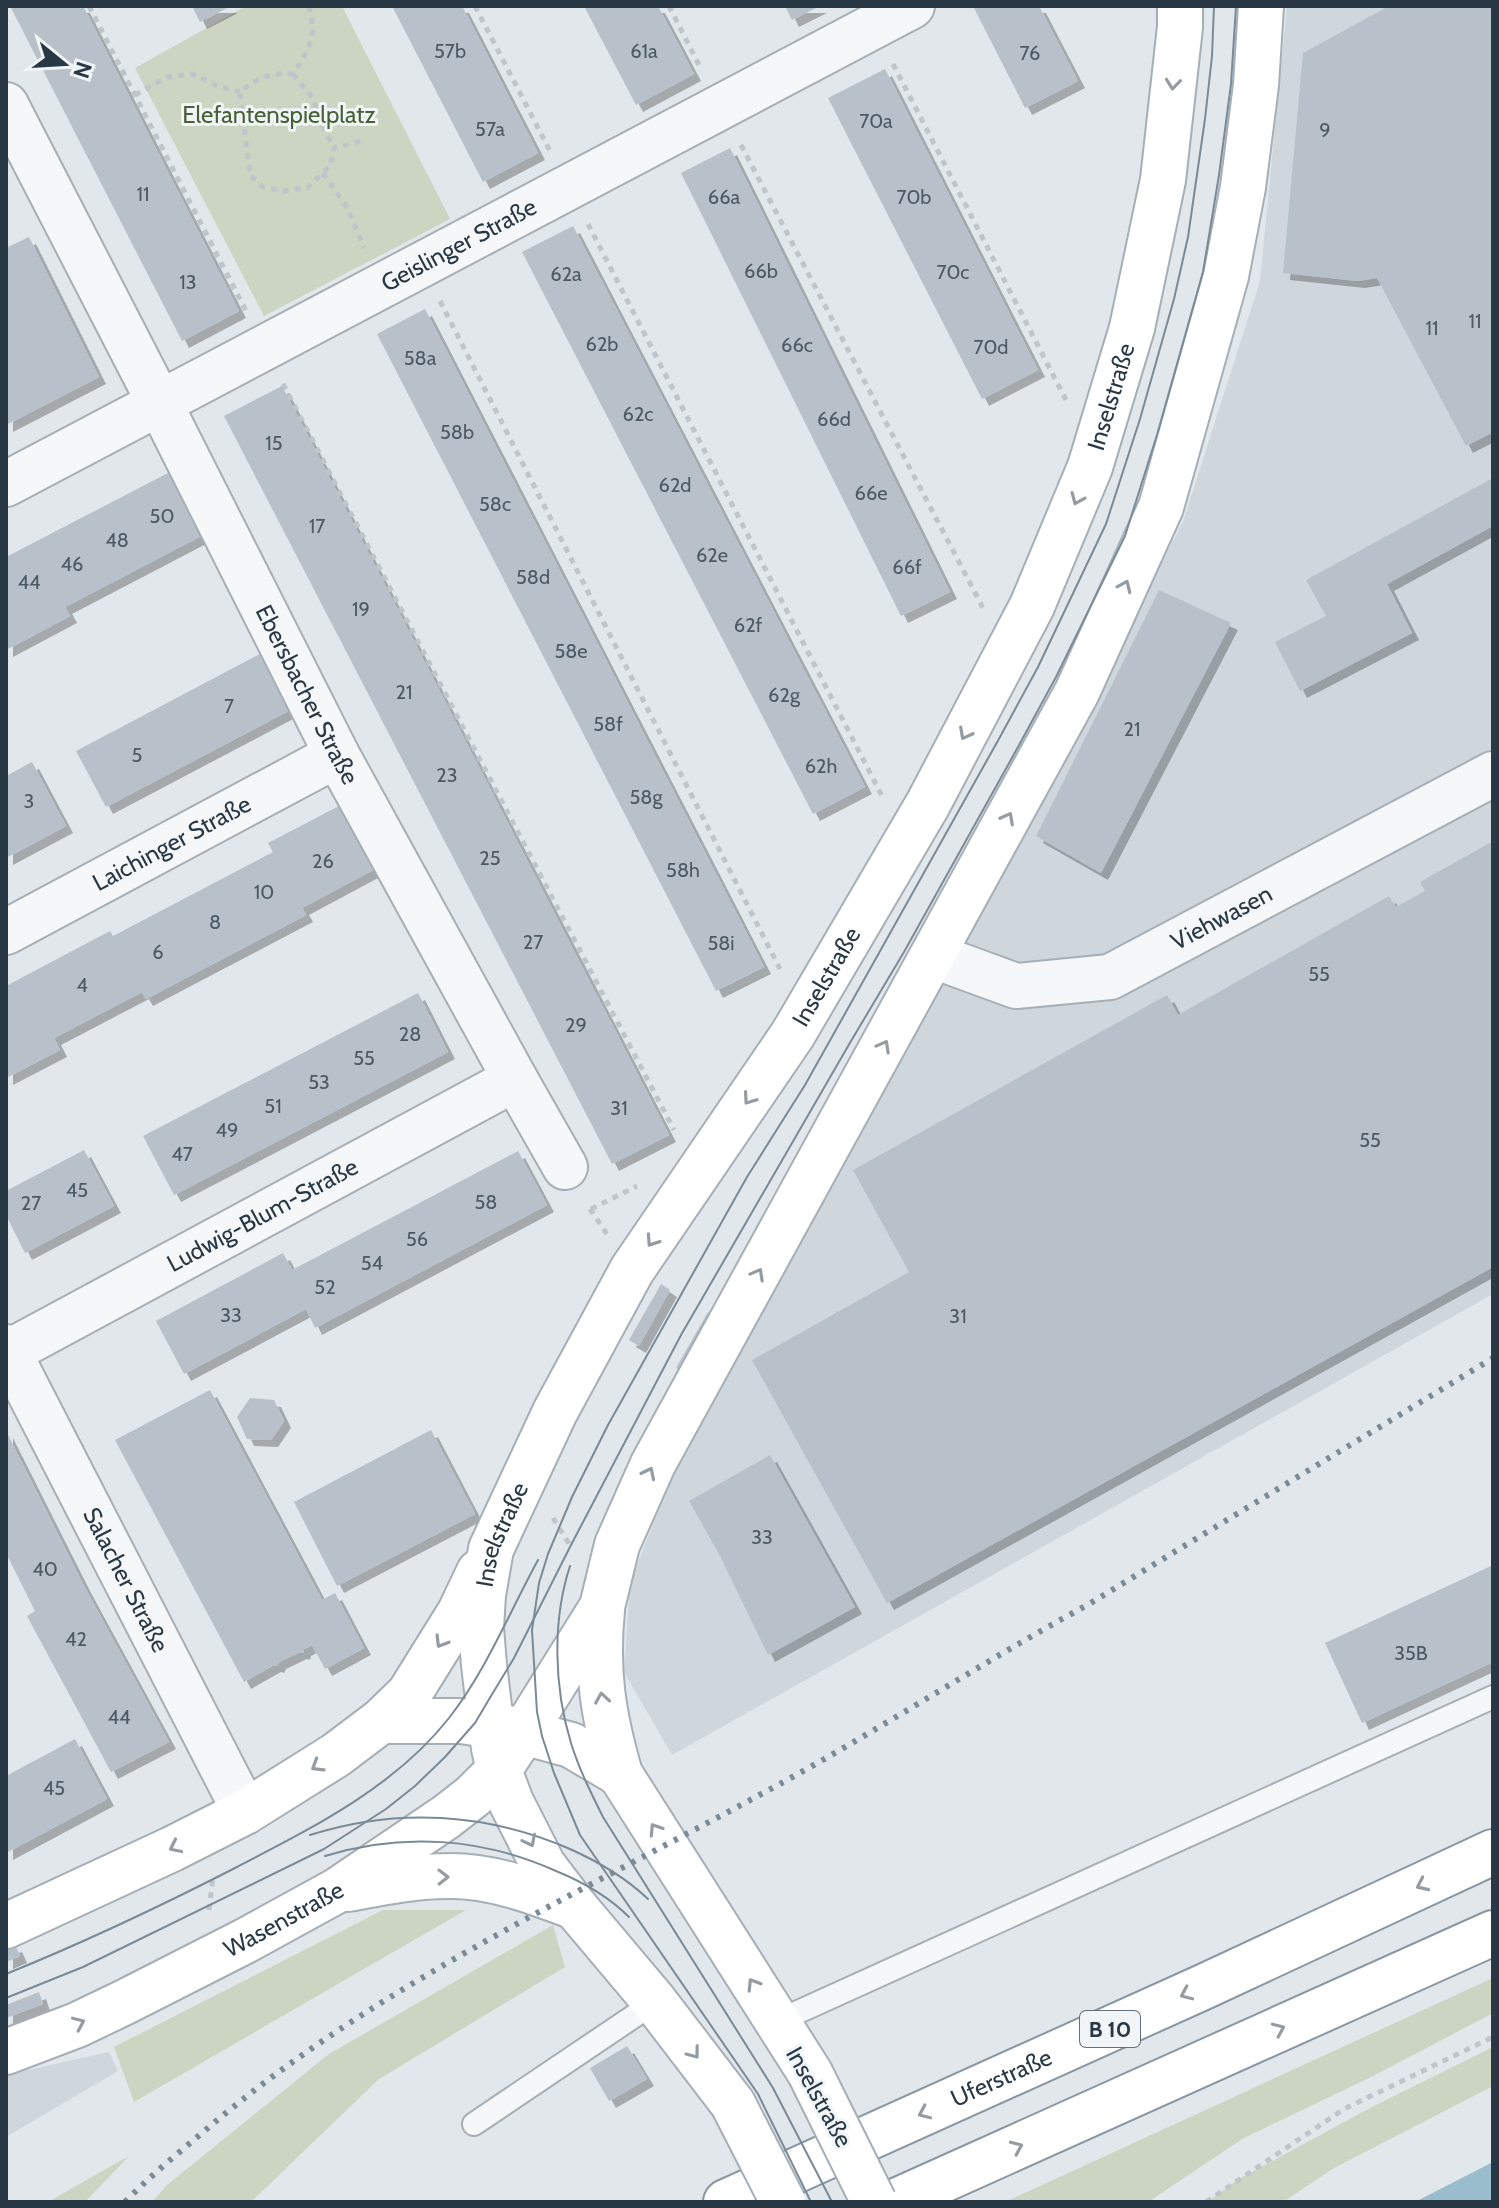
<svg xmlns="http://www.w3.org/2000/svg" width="1499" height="2208" viewBox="0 0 1499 2208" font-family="Cabin,sans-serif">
<defs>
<filter id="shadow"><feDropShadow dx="7" dy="7" stdDeviation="0" flood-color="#0004"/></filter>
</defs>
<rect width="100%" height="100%" fill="#e1e7eb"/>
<g fill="#cfd7dd">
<polygon points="1287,6 1493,6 1493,1294 672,1755 624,1672 630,1582 671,1479 1005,864 1183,522 1260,281"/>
<polygon points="109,2052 118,2071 6,2137 6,2075"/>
</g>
<g fill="#cbd5c2">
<polygon points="246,6 342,6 450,219 264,316 135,68"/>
<polygon points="383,1910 466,1910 134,2102 114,2047"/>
<polygon points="553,1925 565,1967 379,2079 251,2202 152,2202 167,2185 329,2054"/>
<polygon points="1493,1978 1493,2013 1373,2076 1242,2139 1148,2202 1005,2202"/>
<polygon points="1493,2047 1493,2086 1334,2168 1283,2202 1207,2202 1239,2179 1372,2107"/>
<polygon points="129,2156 85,2202 48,2202"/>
</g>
<polygon fill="#9abdcd" points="1493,2162 1493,2202 1415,2202"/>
<g fill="#b8c1c9" filter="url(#shadow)">
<polygon points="10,6 83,6 239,311 182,341"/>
<polygon points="192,6 231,6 200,22"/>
<polygon points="392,6 462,6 538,153 483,182"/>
<polygon points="584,6 658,6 694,74 636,105"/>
<polygon points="785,6 820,6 792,20"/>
<polygon points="973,6 1039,6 1078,81 1025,108"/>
<polygon points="1389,6 1493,6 1493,432 1466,446 1377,278 1358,281 1283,273 1303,53"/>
<polygon points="885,69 1038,370 982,399 828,98"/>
<polygon points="730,148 950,592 901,616 681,173"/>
<polygon points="573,226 865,787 813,814 522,252"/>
<polygon points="29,237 99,377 6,425 6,248"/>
<polygon points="425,309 764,967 716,991 377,334"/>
<polygon points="282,386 669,1135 612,1164 224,416"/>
<polygon points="168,473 201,536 65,607 70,616 6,650 6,557"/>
<polygon points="1493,478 1493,526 1387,584 1412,633 1300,691 1275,642 1326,616 1306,580"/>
<polygon points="1159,590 1231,623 1101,873 1036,836"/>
<polygon points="260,654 290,710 106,807 76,751"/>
<polygon points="32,762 66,826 6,858 6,776"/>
<polygon points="339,806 373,870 302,908 306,915 146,999 142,992 54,1038 60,1050 6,1078 6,986 110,931 113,936 273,852 268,843"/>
<polygon points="1493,841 1493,1267 887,1603 752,1360 909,1272 853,1170 1167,995 1178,1015 1389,896 1396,907 1425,891 1420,882"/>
<polygon points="418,993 448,1052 174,1195 143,1136"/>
<polygon points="84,1150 114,1206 25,1253 6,1215 6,1191"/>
<polygon points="518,1151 547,1205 315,1328 306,1309 184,1374 156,1321 283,1253 292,1270"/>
<polygon points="661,1284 670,1290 639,1346 629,1340"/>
<polygon points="708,1312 718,1318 687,1374 676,1368"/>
<polygon points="210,1390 322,1600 335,1593 364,1648 325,1669 312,1645 304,1649 303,1653 300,1652 279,1662 277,1666 274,1665 244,1682 115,1440"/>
<polygon points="250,1398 274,1400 284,1421 271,1440 247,1439 237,1417"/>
<polygon points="431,1430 475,1514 337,1586 294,1502"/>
<polygon points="6,1431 84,1586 169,1742 111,1772 27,1616 35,1611 6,1553"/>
<polygon points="770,1455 855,1607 768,1655 720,1556 689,1501"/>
<polygon points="1493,1565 1493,1662 1362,1723 1325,1643"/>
<polygon points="75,1739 107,1799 6,1853 6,1776"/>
<polygon points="15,1945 20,1956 6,1962 6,1948"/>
<polygon points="39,1992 43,2004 6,2018 6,2005"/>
<polygon points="627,2046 647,2079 609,2101 590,2068"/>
</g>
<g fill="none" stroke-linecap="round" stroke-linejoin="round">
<g stroke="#a6afb6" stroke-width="26">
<g id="lane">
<polyline points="776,2022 1493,1697"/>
<polyline points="474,2124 655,2002"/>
</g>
</g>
<g stroke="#a6afb6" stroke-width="48">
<g id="street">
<path id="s1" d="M6,105L159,402L337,755L515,1079L565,1167"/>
<path id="s2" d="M6,484L912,6"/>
<path id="s3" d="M6,932L337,755"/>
<path id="s4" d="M934,956L1016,986L1110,977L1493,774"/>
<path id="s5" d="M6,1347L245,1812"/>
<path id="s6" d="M9,1352L515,1079"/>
</g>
</g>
<g stroke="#a6afb6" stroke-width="48">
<g id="secondary">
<path d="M602,1610C596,1671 603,1715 620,1774L810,2073"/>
<polyline points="381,1721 461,1721 508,1728 571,1745 620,1774"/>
<path d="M348,1889C381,1883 415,1876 448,1876C491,1875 535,1892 575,1907"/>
<polyline points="6,1926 172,1849 245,1812 336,1755 381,1721 409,1694 460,1612 479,1572"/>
<path id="s7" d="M6,2052L77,2025L125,2002L245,1941L338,1890L446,1817L473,1796L499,1770L524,1732L602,1607L617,1545L653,1464L1077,692L1161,507L1226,276L1243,187L1256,85L1261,6"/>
<path id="s8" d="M733,2104L655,2002L575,1907L543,1865L511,1802L499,1770L494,1748L484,1665L481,1628L483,1595L491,1549L555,1412L632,1270L793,1034L928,804L1032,606L1090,467L1132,328L1163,180L1180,27V6"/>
</g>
</g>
<g stroke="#8897a3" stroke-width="48">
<g id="highway">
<path id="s9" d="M726,2202L1201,1988L1493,1852"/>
<polyline points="894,2202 1493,1933"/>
</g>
</g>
<g stroke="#c0c5ca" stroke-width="5" stroke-dasharray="6 6" stroke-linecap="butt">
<polyline points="89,6 246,311"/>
<path d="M309,6C317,37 310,48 293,74C271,72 257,78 240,92L250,175L263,187L283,191L307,188L330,166L334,148L363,141"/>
<polyline points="475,6 550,151"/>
<polyline points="669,6 701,69"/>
<polyline points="893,64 1066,400"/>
<polyline points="293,74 312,97 325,131 334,148"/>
<polyline points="135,95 167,77 193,74 217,86 240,92"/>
<polyline points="741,145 983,608"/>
<polyline points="323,173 348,209 364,248"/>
<polyline points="588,224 883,798"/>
<polyline points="440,301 780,969"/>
<polyline points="283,384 674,1130"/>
<polyline points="590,1209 607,1234"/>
<polyline points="591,1209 637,1186"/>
<polyline points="553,1518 571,1547"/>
<polyline points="209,1910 213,1876"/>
<polyline points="1206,2202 1344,2109 1493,2037"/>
</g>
<use href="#lane" stroke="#f5f7f9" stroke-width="22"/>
<use href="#street" stroke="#f5f7f9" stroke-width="44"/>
<use href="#secondary" stroke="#fff" stroke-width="44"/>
<use href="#highway" stroke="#fff" stroke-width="44"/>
<g stroke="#7a8a96" stroke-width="2">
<path d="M570,1566C552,1621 554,1688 571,1743C579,1769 591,1793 603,1817L773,2088L832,2202"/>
<path d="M310,1835C397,1807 487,1813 570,1849C599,1862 626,1878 648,1899"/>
<path d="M325,1856C402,1832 483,1838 556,1871C583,1882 609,1897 629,1917"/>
<path d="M6,1974C85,1942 161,1906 237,1867C312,1828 395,1787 449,1718C486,1671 509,1613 538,1560"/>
<polyline points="6,1998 83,1967 324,1849 386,1809 415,1786 445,1757 475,1723 488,1701 514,1658 571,1545 681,1335 851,1041 904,952 1018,747 1056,677 1125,536 1157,435 1203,272 1219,175 1231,84 1236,6"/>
<polyline points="811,2202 758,2094 580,1835 554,1773 542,1736 537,1712 532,1630 539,1583 548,1554 572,1497 608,1425 747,1177 805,1085 1000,737 1038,667 1106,524 1140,419 1174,299 1188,237 1205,119 1212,56 1214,6"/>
</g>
<path stroke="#7a8a96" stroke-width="6" stroke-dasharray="4 8" stroke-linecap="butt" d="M125,2202C149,2177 176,2155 202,2133C369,1989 572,1897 765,1792C875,1733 979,1664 1089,1604L1493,1358"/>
<g stroke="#a6afb6" stroke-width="48" stroke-linecap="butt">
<g id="secondary-bridge">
<polyline points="810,2073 874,2202"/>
<polyline points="733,2104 783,2202"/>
</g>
</g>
<use href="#secondary-bridge" stroke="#fff" stroke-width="44"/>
</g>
<defs><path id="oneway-chevron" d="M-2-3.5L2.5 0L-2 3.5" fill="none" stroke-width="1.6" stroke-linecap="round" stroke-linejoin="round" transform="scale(2)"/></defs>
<g stroke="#949ca2">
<use href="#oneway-chevron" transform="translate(1173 84) rotate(96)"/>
<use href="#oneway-chevron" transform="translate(1077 499) rotate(113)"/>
<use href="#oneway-chevron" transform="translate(1125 586) rotate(-66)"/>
<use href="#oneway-chevron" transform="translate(965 734) rotate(118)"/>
<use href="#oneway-chevron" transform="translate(1008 818) rotate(-62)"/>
<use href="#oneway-chevron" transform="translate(884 1046) rotate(-61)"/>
<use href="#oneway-chevron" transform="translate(749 1099) rotate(125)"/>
<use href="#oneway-chevron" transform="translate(652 1241) rotate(124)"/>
<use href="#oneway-chevron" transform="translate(758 1274) rotate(-61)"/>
<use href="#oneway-chevron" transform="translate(649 1473) rotate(-64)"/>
<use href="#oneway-chevron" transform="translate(441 1642) rotate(121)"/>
<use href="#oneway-chevron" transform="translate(602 1698) rotate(-99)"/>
<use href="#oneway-chevron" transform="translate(317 1766) rotate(148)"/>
<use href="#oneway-chevron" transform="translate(655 1829) rotate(-123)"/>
<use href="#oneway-chevron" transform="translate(530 1841) rotate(63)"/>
<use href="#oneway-chevron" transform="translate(175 1847) rotate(154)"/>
<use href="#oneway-chevron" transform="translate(443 1877) rotate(-1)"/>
<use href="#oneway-chevron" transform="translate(1422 1885) rotate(155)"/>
<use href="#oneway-chevron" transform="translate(753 1984) rotate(-122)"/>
<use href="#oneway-chevron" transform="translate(1186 1994) rotate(156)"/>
<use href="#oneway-chevron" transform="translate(79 2023) rotate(-24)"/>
<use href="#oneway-chevron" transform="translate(1279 2029) rotate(-24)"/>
<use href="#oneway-chevron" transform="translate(694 2053) rotate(53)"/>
<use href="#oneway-chevron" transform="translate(924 2113) rotate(156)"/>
<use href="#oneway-chevron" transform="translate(1017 2147) rotate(-24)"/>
</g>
<g text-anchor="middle" stroke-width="6" stroke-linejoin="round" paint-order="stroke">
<g font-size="20" fill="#4c5a65">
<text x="450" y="58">57b</text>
<text x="644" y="58">61a</text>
<text x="1030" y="60">76</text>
<text x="876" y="128">70a</text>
<text x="490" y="136">57a</text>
<text x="1325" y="137">9</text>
<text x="143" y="201">11</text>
<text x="724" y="204">66a</text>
<text x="914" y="204">70b</text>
<text x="761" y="278">66b</text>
<text x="953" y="279">70c</text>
<text x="566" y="281">62a</text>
<text x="188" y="289">13</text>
<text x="1475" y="328">11</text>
<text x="1432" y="335">11</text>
<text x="602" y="351">62b</text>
<text x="797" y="352">66c</text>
<text x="991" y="354">70d</text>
<text x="420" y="365">58a</text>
<text x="638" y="421">62c</text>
<text x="834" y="426">66d</text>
<text x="457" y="439">58b</text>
<text x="274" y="450">15</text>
<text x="675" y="492">62d</text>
<text x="871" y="500">66e</text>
<text x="495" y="511">58c</text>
<text x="162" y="523">50</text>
<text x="317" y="533">17</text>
<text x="117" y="547">48</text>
<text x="712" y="562">62e</text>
<text x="72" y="571">46</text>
<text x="907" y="574">66f</text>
<text x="533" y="584">58d</text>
<text x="29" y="589">44</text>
<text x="361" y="616">19</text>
<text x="748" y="632">62f</text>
<text x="571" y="658">58e</text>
<text x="404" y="699">21</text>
<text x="784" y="702">62g</text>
<text x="229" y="713">7</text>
<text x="608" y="731">58f</text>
<text x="1132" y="736">21</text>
<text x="137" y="762">5</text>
<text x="821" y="773">62h</text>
<text x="447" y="782">23</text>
<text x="646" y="804">58g</text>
<text x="29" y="808">3</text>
<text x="490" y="865">25</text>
<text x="323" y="868">26</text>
<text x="683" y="877">58h</text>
<text x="264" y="899">10</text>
<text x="215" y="929">8</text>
<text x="533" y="949">27</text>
<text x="721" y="950">58i</text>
<text x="158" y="959">6</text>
<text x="1319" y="981">55</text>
<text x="82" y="992">4</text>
<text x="576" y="1032">29</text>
<text x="410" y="1041">28</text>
<text x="364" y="1065">55</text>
<text x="319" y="1089">53</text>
<text x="273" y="1113">51</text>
<text x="619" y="1115">31</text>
<text x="227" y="1137">49</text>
<text x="1370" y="1147">55</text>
<text x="182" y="1161">47</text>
<text x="77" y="1197">45</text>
<text x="486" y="1209">58</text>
<text x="31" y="1210">27</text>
<text x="417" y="1246">56</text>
<text x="372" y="1270">54</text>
<text x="325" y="1294">52</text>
<text x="231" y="1322">33</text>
<text x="958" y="1323">31</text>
<text x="762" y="1544">33</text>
<text x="45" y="1576">40</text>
<text x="76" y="1646">42</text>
<text x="1411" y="1660">35B</text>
<text x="119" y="1724">44</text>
<text x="54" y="1795">45</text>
</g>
<rect fill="#f1f5f8" stroke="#64717a" stroke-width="2" x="1080" y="2011" width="60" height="36" rx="6"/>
<g font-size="22" font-weight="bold" fill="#283844">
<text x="1110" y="2037">B 10</text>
</g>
<g font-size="24" fill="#456135" stroke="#f1f5f8">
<text x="279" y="123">Elefantenspielplatz</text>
</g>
<g font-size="24" fill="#283844" stroke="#f1f5f8">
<text dy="8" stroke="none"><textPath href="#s2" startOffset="512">Geislinger Straße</textPath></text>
<text dy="8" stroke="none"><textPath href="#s8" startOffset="1946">Inselstraße</textPath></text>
<text dy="8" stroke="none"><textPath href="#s1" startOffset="662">Ebersbacher Straße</textPath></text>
<text dy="8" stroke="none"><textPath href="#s3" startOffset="188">Laichinger Straße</textPath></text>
<text dy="8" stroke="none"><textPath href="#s4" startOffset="308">Viehwasen</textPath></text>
<text dy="8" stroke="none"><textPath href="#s8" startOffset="1298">Inselstraße</textPath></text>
<text dy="8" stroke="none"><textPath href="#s6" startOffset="288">Ludwig-Blum-Straße</textPath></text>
<text dy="8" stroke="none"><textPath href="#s8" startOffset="650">Inselstraße</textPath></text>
<text dy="8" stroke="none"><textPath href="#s5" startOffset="262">Salacher Straße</textPath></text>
<text dy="8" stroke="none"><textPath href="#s7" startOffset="308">Wasenstraße</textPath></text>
<text dy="8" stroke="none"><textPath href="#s9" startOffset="302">Uferstraße</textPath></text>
<text transform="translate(819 2097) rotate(61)" y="8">Inselstraße</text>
</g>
</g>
<rect width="1499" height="2208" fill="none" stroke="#283844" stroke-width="16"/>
<g transform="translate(64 64) rotate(108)" stroke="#f1f5f8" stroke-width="6" paint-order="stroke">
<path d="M0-6L14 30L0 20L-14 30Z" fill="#283844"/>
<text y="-12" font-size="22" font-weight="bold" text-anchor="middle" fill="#283844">N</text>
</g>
</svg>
